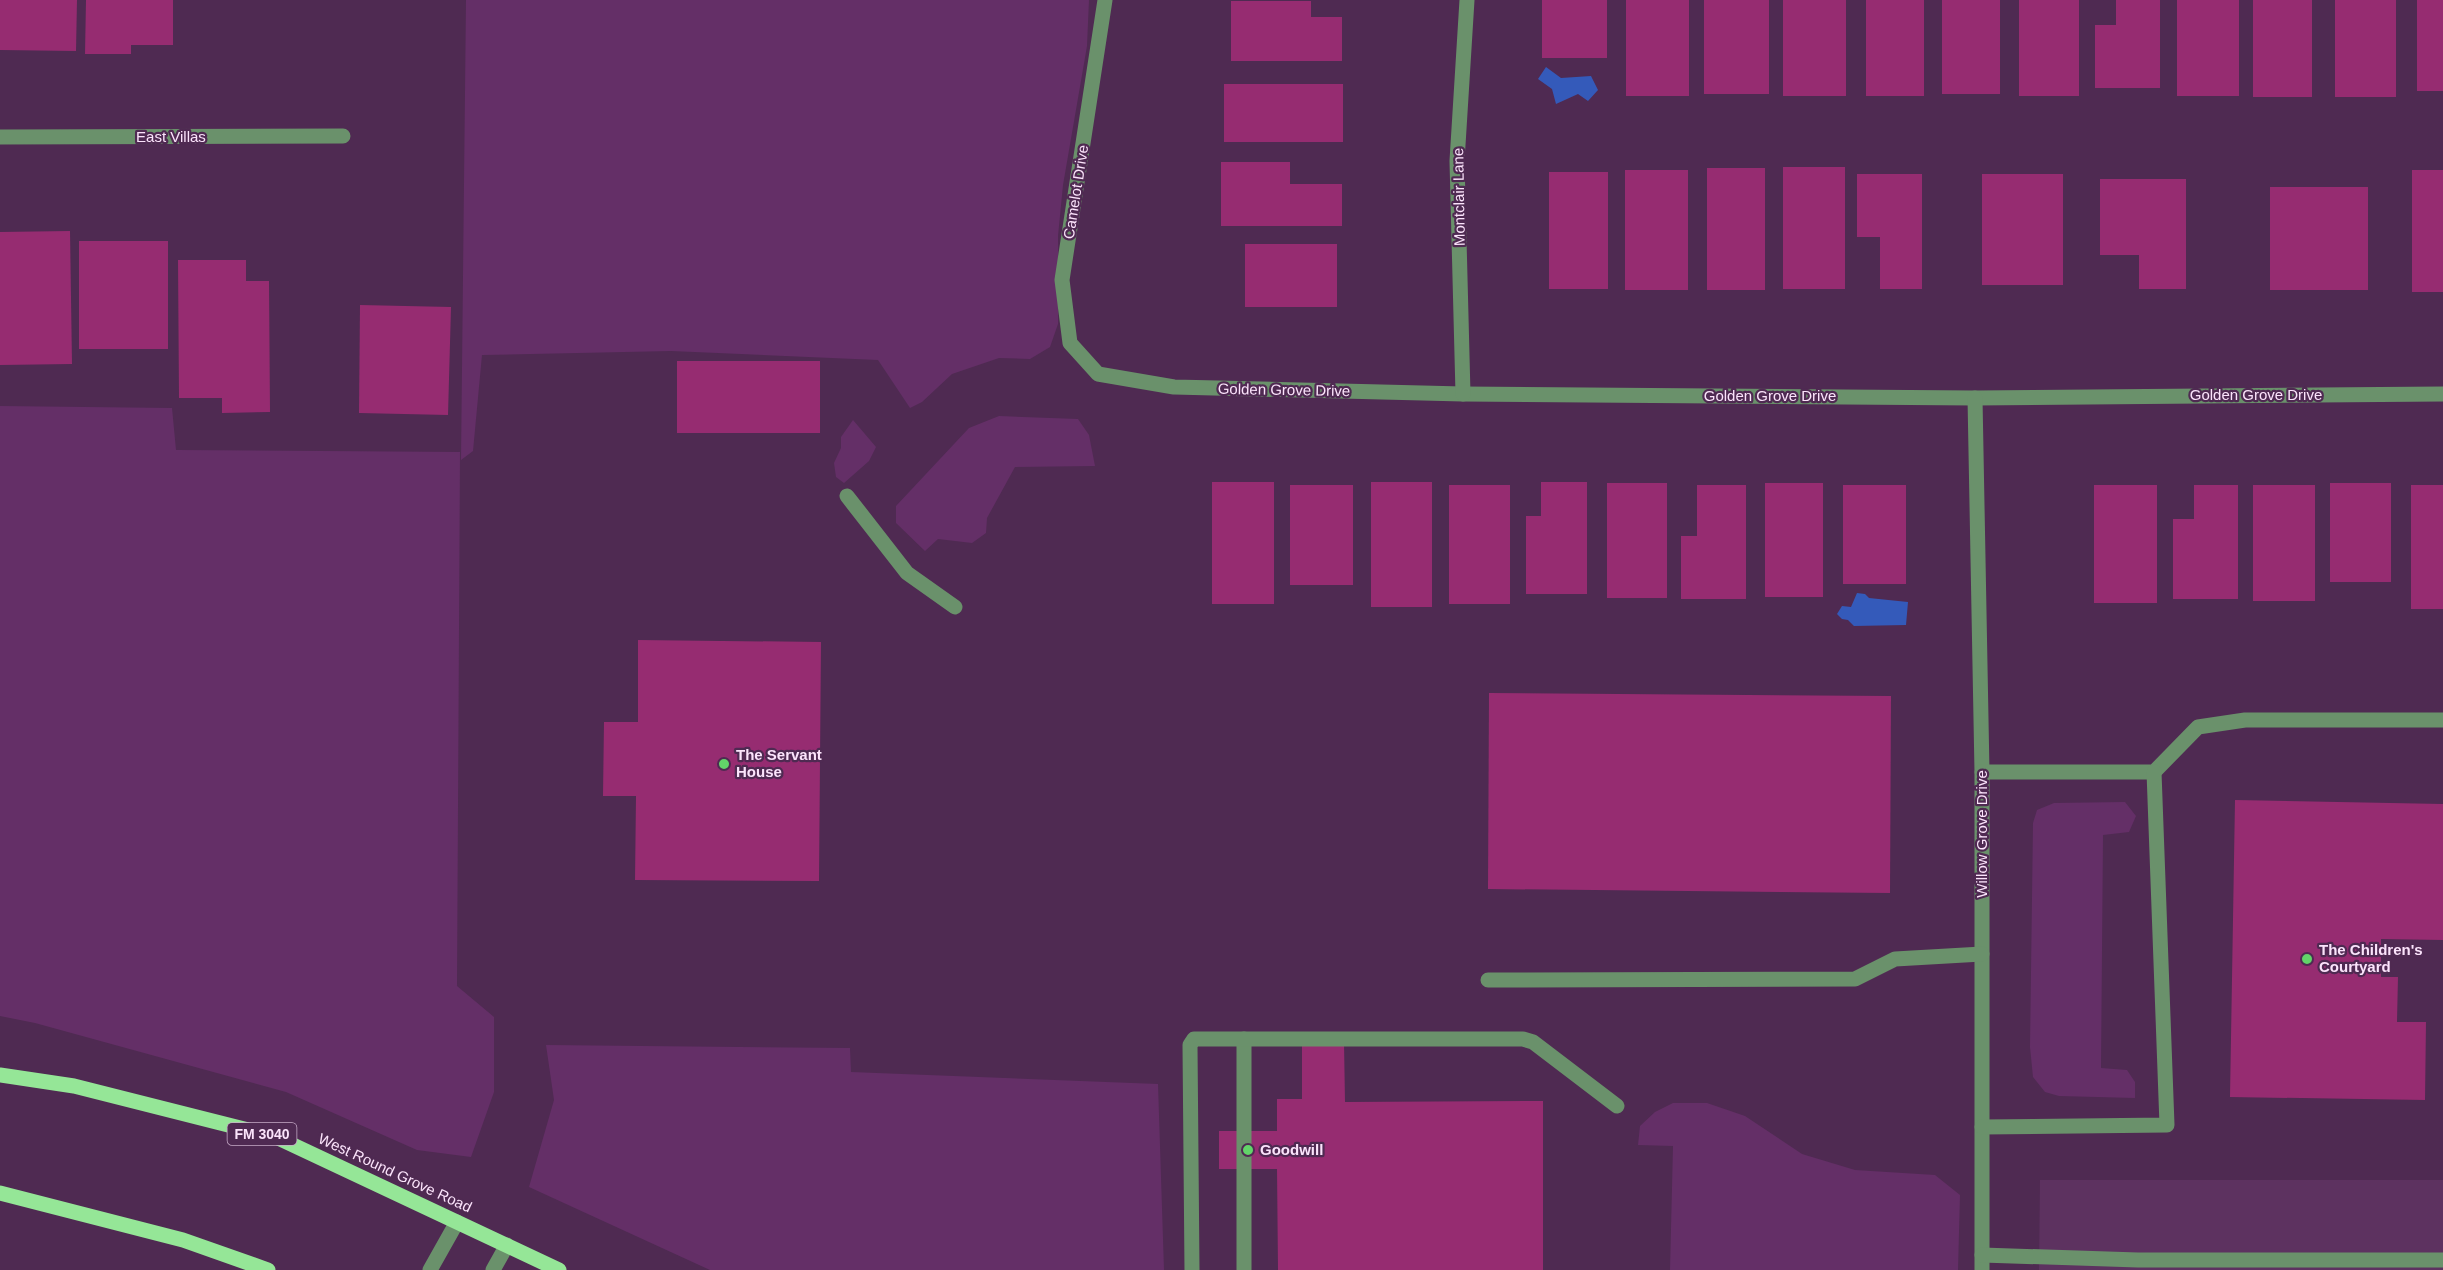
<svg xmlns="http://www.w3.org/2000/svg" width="2443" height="1270" viewBox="0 0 2443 1270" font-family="Helvetica,sans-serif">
<rect width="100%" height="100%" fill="#4f2a52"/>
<polygon fill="#5d3260" points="2040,1180 2443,1180 2443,1270 2039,1270"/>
<g fill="#642f67">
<polygon points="466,0 1089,0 1087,46 1063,185 1058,236 1058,324 1050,347 1030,359 999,358 952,374 922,402 910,408 878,360 671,351 482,355 473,451 461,460"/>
<polygon points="0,406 172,408 176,450 460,452 457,986 494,1017 494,1092 471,1157 417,1150 286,1092 35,1023 0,1016"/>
<polygon points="999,416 1078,419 1089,435 1095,466 1015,467 987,518 986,533 972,543 938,539 925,551 896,523 896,506 969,428"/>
<polygon points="853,420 876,447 869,461 844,483 836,477 834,463 841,448 841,437"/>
<polygon points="2125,802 2136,816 2129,832 2103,835 2101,1068 2127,1070 2135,1082 2135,1098 2059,1096 2045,1092 2033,1077 2030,1047 2033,823 2037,810 2054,803"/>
<polygon points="546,1045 850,1048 851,1072 1158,1084 1164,1270 710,1270 529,1187 554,1100"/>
<polygon points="1673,1103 1707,1103 1745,1116 1802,1154 1855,1170 1935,1175 1960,1195 1958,1270 1670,1270 1673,1146 1638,1145 1640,1126 1655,1112"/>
</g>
<g fill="#345aba">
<polygon points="1546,67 1561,78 1591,76 1598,90 1588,101 1578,94 1556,104 1552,89 1538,79"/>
<polygon points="1857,593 1865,594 1869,598 1908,602 1906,625 1854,626 1848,620 1842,619 1837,614 1842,606 1851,607"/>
</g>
<g fill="#962c71">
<polygon points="0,0 77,0 76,51 0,50"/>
<polygon points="86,0 173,0 173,45 131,45 131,54 85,54"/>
<rect x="1542" y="0" width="65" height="58"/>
<rect x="1626" y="0" width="63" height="96"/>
<rect x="1704" y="0" width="65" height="94"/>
<rect x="1783" y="0" width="63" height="96"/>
<rect x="1866" y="0" width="58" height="96"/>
<rect x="1942" y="0" width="58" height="94"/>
<rect x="2019" y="0" width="60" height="96"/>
<polygon points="2116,0 2160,0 2160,88 2095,88 2095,25 2116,25"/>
<rect x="2177" y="0" width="62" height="96"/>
<rect x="2253" y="0" width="59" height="97"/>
<rect x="2335" y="0" width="61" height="97"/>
<rect x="2417" y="0" width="26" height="91"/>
<polygon points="1231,1 1311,1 1311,17 1342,17 1342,61 1231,61"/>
<rect x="1224" y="84" width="119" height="58"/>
<polygon points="1221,162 1290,162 1290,184 1342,184 1342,226 1221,226"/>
<rect x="1783" y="167" width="62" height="122"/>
<rect x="1707" y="168" width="58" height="122"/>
<rect x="1625" y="170" width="63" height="120"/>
<rect x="2412" y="170" width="31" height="122"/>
<rect x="1549" y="172" width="59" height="117"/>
<polygon points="1857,174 1922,174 1922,289 1880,289 1880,237 1857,237"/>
<rect x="1982" y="174" width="81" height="111"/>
<polygon points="2100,179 2186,179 2186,289 2139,289 2139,255 2100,255"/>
<rect x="2270" y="187" width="98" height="103"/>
<polygon points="70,231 72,364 0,365 0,232"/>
<rect x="79" y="241" width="89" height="108"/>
<rect x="1245" y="244" width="92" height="63"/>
<polygon points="178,260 246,260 246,281 269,281 270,412 222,413 222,398 179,398"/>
<polygon points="360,305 451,307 448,415 359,413"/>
<rect x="677" y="361" width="143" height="72"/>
<rect x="1212" y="482" width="62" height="122"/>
<rect x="1371" y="482" width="61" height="125"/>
<polygon points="1541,482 1587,482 1587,594 1526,594 1526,516 1541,516"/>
<rect x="1607" y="483" width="60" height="115"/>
<rect x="1765" y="483" width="58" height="114"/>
<rect x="2330" y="483" width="61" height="99"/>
<rect x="1290" y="485" width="63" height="100"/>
<rect x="1449" y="485" width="61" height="119"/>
<polygon points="1697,485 1746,485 1746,599 1681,599 1681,536 1697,536"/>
<rect x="1843" y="485" width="63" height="99"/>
<rect x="2094" y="485" width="63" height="118"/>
<polygon points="2194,485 2238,485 2238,599 2173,599 2173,519 2194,519"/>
<rect x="2253" y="485" width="62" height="116"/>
<rect x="2411" y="485" width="32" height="124"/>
<polygon points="638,640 821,642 819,881 635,880 636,796 603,796 604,722 638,722"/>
<polygon points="1489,693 1891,696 1890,893 1488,889"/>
<polygon points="2235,800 2443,804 2443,940 2381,939 2381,977 2398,977 2397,1022 2426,1022 2425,1100 2230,1097"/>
<polygon points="1302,1042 1344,1042 1345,1102 1543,1101 1543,1270 1278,1270 1277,1169 1219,1169 1219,1131 1277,1131 1277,1099 1302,1099"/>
</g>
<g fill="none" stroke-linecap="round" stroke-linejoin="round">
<g stroke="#6a916b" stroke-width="15">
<polyline points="1105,0 1062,280 1070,343 1098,374 1174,387 1463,394 1975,398 2443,394"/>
<polyline points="0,137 343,136"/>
<polyline points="1463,394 1457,161 1467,0"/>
<polyline points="1975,398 1982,772 1982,1270"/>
<polyline points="847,496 907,573 955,607"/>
<polyline points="1982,772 2154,772 2198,727 2245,720 2443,720"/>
<polyline points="1488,980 1855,979 1895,959 1982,954"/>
<polyline points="1244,1039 1244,1270"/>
<polyline points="1982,1127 2167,1125 2154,772"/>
<polyline points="1982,1255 2138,1260 2443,1260"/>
<polyline points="430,1270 457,1222"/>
<polyline points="493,1270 507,1245"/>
<polyline points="1192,1270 1190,1045 1194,1039 1523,1039 1533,1042 1617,1106"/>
</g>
<g stroke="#95e697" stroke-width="15">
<polyline points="0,1075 74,1086 276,1137 559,1270"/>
<polyline points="0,1193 183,1240 268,1270"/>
</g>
</g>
<g fill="#62d469" stroke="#4f2a52" stroke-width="2">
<circle cx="724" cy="764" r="6"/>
<circle cx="2307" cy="959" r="6"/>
<circle cx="1248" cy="1150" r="6"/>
</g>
<g text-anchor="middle" stroke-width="4.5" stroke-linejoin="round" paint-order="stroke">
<rect fill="#4f2a52" stroke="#c7acc8" stroke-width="1.5" x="227.5" y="1123" width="69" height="22" rx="4.5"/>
<g font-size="14" font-weight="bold" fill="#fbe3fb">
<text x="262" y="1139">FM 3040</text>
</g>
<g font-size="15" fill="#fbe3fb" stroke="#4f2a52">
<text x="171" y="142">East Villas</text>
<text transform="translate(1076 192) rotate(-81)" y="5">Camelot Drive</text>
<text transform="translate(1459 197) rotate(-91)" y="5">Montclair Lane</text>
<text transform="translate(1284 390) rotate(1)" y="5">Golden Grove Drive</text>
<text x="2256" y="400">Golden Grove Drive</text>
<text x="1770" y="401">Golden Grove Drive</text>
<text transform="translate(1982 834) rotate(-90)" y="5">Willow Grove Drive</text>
<text transform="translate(395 1173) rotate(25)" y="5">West Round Grove Road</text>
</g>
<g font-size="15" font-weight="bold" fill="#fbe3fb" stroke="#4f2a52" text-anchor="start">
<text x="736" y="760">The Servant<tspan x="736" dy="17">House</tspan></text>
<text x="2319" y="955">The Children's<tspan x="2319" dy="17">Courtyard</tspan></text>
<text x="1260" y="1155">Goodwill</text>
</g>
</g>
</svg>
